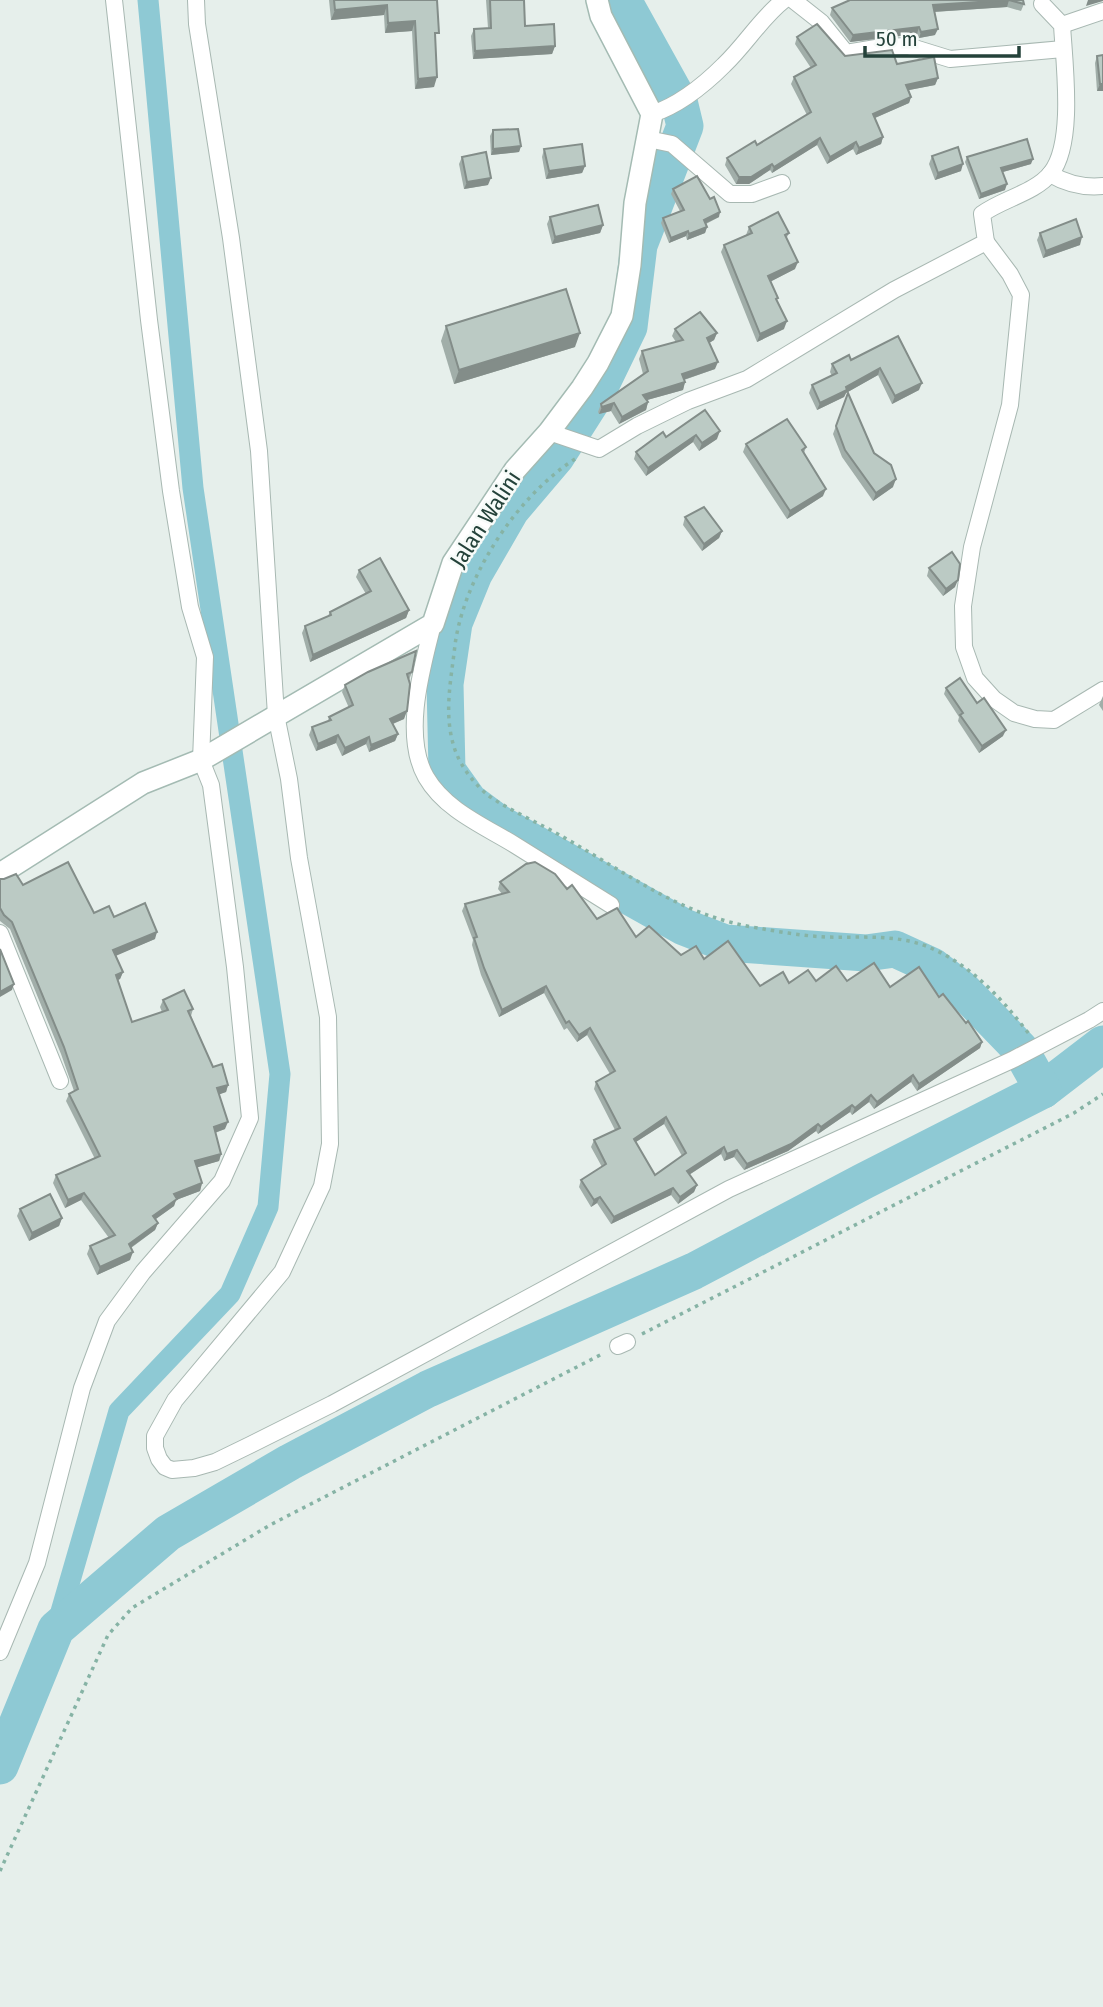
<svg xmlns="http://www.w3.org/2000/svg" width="1103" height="2007" viewBox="0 0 1103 2007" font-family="'Fira Sans Condensed',sans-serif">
<rect width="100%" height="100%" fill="#e6efeb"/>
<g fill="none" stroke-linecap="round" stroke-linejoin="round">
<polyline stroke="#8ec9d4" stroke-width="21" points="56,1629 119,1411 230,1294 268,1207 280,1074 193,488 148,0"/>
<g stroke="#8ec9d4" stroke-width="37">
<polyline points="1043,1090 1103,1044"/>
<polyline points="0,1766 56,1629 168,1533 290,1462 428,1389 694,1271 864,1181 1043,1090 1020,1049 963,990 932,966 895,949 866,953 725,943 684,927 500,824 469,801 447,770 445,684 454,623 474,574 511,510 556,457 598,391 629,327 639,245 685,126 679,101 623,0"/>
</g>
<g stroke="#a8b8b2" stroke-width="18">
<g id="street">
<polyline points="196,0 197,24 231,238 259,451 276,715 289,779 299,858 328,1017 330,1144 322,1186 282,1272 175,1400 155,1436 155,1448 159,1459 165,1467 172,1470 194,1468 215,1462 250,1445 332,1404 729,1189 1012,1060 1089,1020 1103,1011"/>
<polyline points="793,0 821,22 846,53 882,47 908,46 950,59 1063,49"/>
<polyline points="1062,25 1103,11"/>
<path d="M652,114C679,105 704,85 724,65C746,44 761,18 784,0"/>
<polyline points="648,139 672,144 730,194 752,194 782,183"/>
<path d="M1050,174C1067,184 1083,188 1103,186"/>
<polyline points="986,242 1010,274 1021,295 1010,405 972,547 963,606 964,647 975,678 994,699 1014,713 1035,719 1054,720 1103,690"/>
<path d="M549,432L599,449L637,426L688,401L747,379L894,290L986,242L982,214C1002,199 1035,193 1051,173C1075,143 1064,62 1062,25L1042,4"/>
<path d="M433,624C422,668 402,735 426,777C445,810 484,826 515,845C547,865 579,885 611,905"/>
<polyline points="0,933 60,1081"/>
<polyline points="618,1346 627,1342"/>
<polyline points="0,1652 37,1563 82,1388 107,1321 143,1272 222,1181 250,1118 235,967 211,785 201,760 205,657 190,607 171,491 149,320 114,0"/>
</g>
</g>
<g stroke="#a4bbb3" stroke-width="24">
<polyline id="secondary" points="0,874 143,783 201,760 433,624 453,563 515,470 549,432 582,388 598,363 622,316 630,265 635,203 652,114 601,16 597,0"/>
</g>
<g stroke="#86b3a5" stroke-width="3.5" stroke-dasharray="3.5 5" stroke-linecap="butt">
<path d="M575,459C517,496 464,577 455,645C451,681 443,715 455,750C461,767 475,785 489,796C509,810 541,824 563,837C629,874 681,916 758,928C780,932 804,936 826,937C860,938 894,934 926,946C970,964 1000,996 1029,1034"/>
<polyline points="642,1334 1074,1113 1103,1094"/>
<polyline points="0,1871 108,1635 132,1608 270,1525 604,1353"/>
</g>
<use href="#street" stroke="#fff" stroke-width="16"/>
<use href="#secondary" stroke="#fff" stroke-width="21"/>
</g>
<g fill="#a1aea9" fill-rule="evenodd">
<polygon points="329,0 437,0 434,87 415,89 412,31 385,33 384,15 331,20"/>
<polygon points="486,0 524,0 525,26 555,46 552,54 473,59 471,36 474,29 488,28"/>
<polygon points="1023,0 1024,4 1021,11 1007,7 934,12 935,35 919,38 917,34 850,42 830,15 832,8"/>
<polygon points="797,37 845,56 897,64 938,78 935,85 909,90 911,97 909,103 875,118 883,137 881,144 856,155 853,149 827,164 817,145 772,173 770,170 749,184 736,184 725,165 727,158 757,145 807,115 791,84 794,77 811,68 795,44"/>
<polygon points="1103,55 1103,91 1097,91 1095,63 1097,56"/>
<polygon points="493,130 521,146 519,152 491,155 490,136"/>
<polygon points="544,149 585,166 582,173 546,179 542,157"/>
<polygon points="932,156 961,171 935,180 929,164"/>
<polygon points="462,157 488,185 464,189 459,164"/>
<polygon points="967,157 1031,164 1003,172 1005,190 979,199 965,162"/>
<polygon points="673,189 719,217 706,224 707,227 705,233 687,240 686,236 669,243 661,223 663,218 680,211 671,194"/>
<polygon points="550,217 603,225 600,233 552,244 547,224"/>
<polygon points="749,227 789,233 786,239 795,269 771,281 777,301 784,329 757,342 721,252 724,245 746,235"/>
<polygon points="1040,233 1080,245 1043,258 1037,240"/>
<polygon points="446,326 575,347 454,384 441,341"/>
<polygon points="675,329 717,333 714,340 709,343 715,369 684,380 685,382 683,390 647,400 648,402 646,410 619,424 611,411 599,414 598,412 601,404 643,374 639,359 642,351 676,342 672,336"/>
<polygon points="898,336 919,390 892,404 878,375 846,393 844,397 817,410 809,393 812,385 832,376 830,372 832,364 851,360"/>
<polygon points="848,393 874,453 893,487 873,501 842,457 833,434"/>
<polygon points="705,410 717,439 699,451 693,442 646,476 634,459 636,452 666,437"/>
<polygon points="746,444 806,447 804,453 823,496 787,519 743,452"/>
<polygon points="685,517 722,531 719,538 702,551 683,525"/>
<polygon points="929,568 955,587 943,596 927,576"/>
<polygon points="359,570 409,610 406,618 310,662 302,633 305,626 328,616 330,612 366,594 356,577"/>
<polygon points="412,672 409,680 404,719 393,724 398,734 395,741 369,752 366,744 342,756 336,743 316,751 309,735 312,727 328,721 329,717 349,708 342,692 345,685"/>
<polygon points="946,688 977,703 1003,736 979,753 958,721 959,717 944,694"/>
<polygon points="1103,696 1103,711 1099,705"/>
<polygon points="0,879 23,885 94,913 114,917 155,939 116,955 123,972 120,979 118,980 132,1022 162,1012 160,1007 163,1000 193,1009 191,1016 213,1067 228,1085 226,1092 219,1094 225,1129 215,1133 221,1154 219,1161 197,1167 202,1183 200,1191 176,1200 174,1206 156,1219 158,1223 155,1230 131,1248 130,1260 97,1275 87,1254 90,1246 109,1238 81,1200 65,1208 53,1183 56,1175 95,1159 66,1101 69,1094 74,1091 61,1054 10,929 0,921"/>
<path d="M500,882L567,889L597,919L681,955L704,959L760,986L816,981H847L890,987L939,997L982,1042L980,1048L917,1091L911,1082L874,1109L869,1102L852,1115L850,1112L818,1134L816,1131L788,1151L744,1170L734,1157L724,1161L721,1154L689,1175L697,1185L694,1192L678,1204L671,1195L611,1224L597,1203L591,1207L579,1187L581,1180L602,1167L591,1147L594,1140L615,1130L594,1089L596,1082L610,1074L587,1035L577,1042L567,1028L564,1030L544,993L499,1017L481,975L472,945L473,940L462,911L465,904L502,894L498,889ZM664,1124L682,1156L655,1175L636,1142Z"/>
<polygon points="20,1209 62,1218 59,1226 29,1241 17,1216"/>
</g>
<g fill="#838d89">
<polygon points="1009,0 1007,7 931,12 933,5"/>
<polygon points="1088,0 1103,0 1103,1 1086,6"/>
<polygon points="387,5 384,15 331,20 335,10"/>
<polygon points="415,21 412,31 385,33 388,23"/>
<polygon points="919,27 917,34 850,42 853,35"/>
<polygon points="938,29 935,35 919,38 921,32"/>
<polygon points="555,46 552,54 473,59 475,51"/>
<polygon points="437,77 434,87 415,89 418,79"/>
<polygon points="938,78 935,85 904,91 906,85"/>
<polygon points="1100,84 1103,84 1103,91 1097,91"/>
<polygon points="911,97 909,103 870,120 873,114"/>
<polygon points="883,137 881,144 856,155 859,148"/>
<polygon points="820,138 817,145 772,173 774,167"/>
<polygon points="856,142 853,149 827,164 830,157"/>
<polygon points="521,146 519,152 491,155 493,149"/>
<polygon points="1033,159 1031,164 999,173 1001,168"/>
<polygon points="772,164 770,170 749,184 736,184 739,177"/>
<polygon points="963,164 961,171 935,180 938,173"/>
<polygon points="585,166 582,173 546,179 549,171"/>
<polygon points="491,178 488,185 464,189 467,182"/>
<polygon points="1007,184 1005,190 979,199 981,194"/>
<polygon points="720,212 719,217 702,225 704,220"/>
<polygon points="603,225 600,233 552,244 555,237"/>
<polygon points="707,227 705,233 687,240 689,234"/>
<polygon points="688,231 686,236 669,243 671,238"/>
<polygon points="1082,237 1080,245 1043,258 1046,251"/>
<polygon points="798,262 795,269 766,284 768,276"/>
<polygon points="787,321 784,329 757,342 760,334"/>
<polygon points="580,333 575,347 454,384 459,370"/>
<polygon points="717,333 714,340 704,346 707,338"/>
<polygon points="718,362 715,369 680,381 682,374"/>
<polygon points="880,368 878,375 846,393 844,397 817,410 820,403 846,387"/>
<polygon points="685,382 683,390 640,402 643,395"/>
<polygon points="922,383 919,390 892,404 895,396"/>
<polygon points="648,402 646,410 619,424 622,417"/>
<polygon points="614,403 611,411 599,414 602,407"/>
<polygon points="720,431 717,439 699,451 702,443"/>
<polygon points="696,435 693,442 646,476 648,468"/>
<polygon points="896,479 893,487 873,501 876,493"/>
<polygon points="826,489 823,496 787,519 790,511"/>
<polygon points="722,531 719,538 702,551 704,544"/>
<polygon points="958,580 955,587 943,596 946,589"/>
<polygon points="409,610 406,618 310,662 313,655"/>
<polygon points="407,711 404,719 387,726 390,719"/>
<polygon points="1006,730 1003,736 979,753 982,746"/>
<polygon points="398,734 395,741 369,752 371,745"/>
<polygon points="338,735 336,743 316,751 318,744"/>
<polygon points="369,737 366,744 342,756 345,748"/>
<polygon points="157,932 155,939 111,958 113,950"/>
<polygon points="123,972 120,979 113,982 116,975"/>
<polygon points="14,984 12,990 0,997 0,992"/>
<polygon points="546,986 544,993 499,1017 502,1010"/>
<polygon points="590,1028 587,1035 577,1042 579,1035"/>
<polygon points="982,1042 980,1048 917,1091 919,1084"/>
<polygon points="913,1075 911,1082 874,1109 877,1102"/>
<polygon points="228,1085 226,1092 215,1096 217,1088"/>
<polygon points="871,1095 869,1102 852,1115 855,1108"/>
<polygon points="852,1105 850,1112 818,1134 821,1127"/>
<polygon points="666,1117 664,1124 631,1145 634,1139"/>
<polygon points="228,1122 225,1129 211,1134 214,1127"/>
<polygon points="818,1124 816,1131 788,1151 744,1170 747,1164"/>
<polygon points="724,1147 721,1154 684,1178 687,1171"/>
<polygon points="737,1150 734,1157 724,1161 727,1154"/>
<polygon points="221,1154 219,1161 192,1169 195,1161"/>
<polygon points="202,1183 200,1191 176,1200 174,1206 150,1223 153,1216 174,1194"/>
<polygon points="697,1185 694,1192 678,1204 680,1197"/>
<polygon points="673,1188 671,1195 611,1224 614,1217"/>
<polygon points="84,1193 81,1200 65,1208 68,1200"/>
<polygon points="600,1197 597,1203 591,1207 594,1200"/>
<polygon points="62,1218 59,1226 29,1241 32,1233"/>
<polygon points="158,1223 155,1230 126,1251 129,1244"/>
<polygon points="133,1252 130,1260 97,1275 100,1267"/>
</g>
<g fill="#bbcac4" stroke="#838d89" stroke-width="2" fill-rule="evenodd">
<polygon points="334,0 437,0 439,33 435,33 437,77 418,79 415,21 388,23 387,5 335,10"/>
<polygon points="490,0 524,0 525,26 554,24 555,46 475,51 474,29 491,28"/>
<polygon points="850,0 1023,0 1024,4 1009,0 933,5 938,29 921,32 919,27 853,35 832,8"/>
<polygon points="817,24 845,56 892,50 897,64 934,57 938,78 906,85 911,97 873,114 883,137 859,148 856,142 830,157 820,138 774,167 772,164 751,177 739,177 727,158 755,141 757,145 811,112 794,77 816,65 797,37"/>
<polygon points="1103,55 1103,84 1100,84 1097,56"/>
<polygon points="518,129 521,146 493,149 493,130"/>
<polygon points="1027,139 1033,159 1001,168 1007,184 981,194 967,157"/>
<polygon points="582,144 585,166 549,171 544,149"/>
<polygon points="958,147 963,164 938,173 932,156"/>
<polygon points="486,152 491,178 467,182 462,157"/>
<polygon points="697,176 710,199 714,197 720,212 704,220 707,227 689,234 688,231 671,238 663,218 684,210 673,189"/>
<polygon points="598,205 603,225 555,237 550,217"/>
<polygon points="778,212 789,233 785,235 798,262 768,276 778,298 776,299 787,321 760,334 724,245 752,233 749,227"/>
<polygon points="1076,219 1082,237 1046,251 1040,233"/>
<polygon points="566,289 580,333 459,370 446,326"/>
<polygon points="700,312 717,333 707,338 718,362 682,374 685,382 643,395 648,402 622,417 614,403 602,407 601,404 648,371 642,351 683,340 675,329"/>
<polygon points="898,336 922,383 895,396 880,368 846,387 847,390 820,403 812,385 837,373 832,364 849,355 851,360"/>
<polygon points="848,393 874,453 891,465 896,479 876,493 845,450 836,426"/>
<polygon points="705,410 720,431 702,443 696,435 648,468 636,452 663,432 666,437"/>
<polygon points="787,419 806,447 802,450 826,489 790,511 746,444"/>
<polygon points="704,507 722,531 704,544 685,517"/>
<polygon points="952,552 960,564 958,580 946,589 929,568"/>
<polygon points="380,558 409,610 313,655 305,626 331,615 330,612 371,591 359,570"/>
<polygon points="416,651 412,672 407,674 410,684 407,711 390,719 398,734 371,745 369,737 345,748 338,735 318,744 312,727 331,720 329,717 353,705 345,685 368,672"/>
<polygon points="960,678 977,703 984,698 1006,730 982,746 960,715 963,713 946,688"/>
<polygon points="68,862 94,913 109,906 114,917 145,903 157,932 113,950 123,972 116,975 132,1022 168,1010 163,1000 184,990 193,1009 188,1011 213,1067 222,1064 228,1085 217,1088 228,1122 214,1127 221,1154 195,1161 202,1183 174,1194 177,1199 153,1216 158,1223 129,1244 133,1252 100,1267 90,1246 115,1235 84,1193 68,1200 56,1175 100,1156 69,1094 78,1089 64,1047 12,922 4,915 0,908 0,879 4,879 16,874 23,885"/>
<path d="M535,862L555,874L567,889L572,885L597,919L617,908L636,937L649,926L681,955L696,946L704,959L728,941L760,986L783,972L789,983L808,970L816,981L836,966L847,981L874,963L890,987L919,967L939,997L943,994L966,1023L968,1021L982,1042L919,1084L913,1075L877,1102L871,1095L855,1108L852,1105L821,1127L818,1124L791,1144L747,1164L737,1150L727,1154L724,1147L687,1171L697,1185L680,1197L673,1188L614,1217L600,1197L594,1200L581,1180L606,1164L594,1140L620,1128L596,1082L615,1071L590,1028L579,1035L569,1021L566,1023L546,986L502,1010L484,968L474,938L477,937L465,904L509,892L500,882L526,864ZM666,1117L686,1153L655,1175L634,1139Z"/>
<polygon points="0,949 14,984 0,992"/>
<polygon points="50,1194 62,1218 32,1233 20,1209"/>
</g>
<g text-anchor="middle" stroke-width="5" stroke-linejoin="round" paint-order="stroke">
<g font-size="23" fill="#24423a" stroke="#f7fbf9">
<text transform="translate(485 519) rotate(-57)" y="8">Jalan Walini</text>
</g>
</g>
<path d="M865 46v10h154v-10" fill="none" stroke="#24423a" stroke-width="3.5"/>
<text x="876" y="46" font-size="21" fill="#24423a" stroke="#f7fbf9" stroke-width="5" paint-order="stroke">50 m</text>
</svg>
